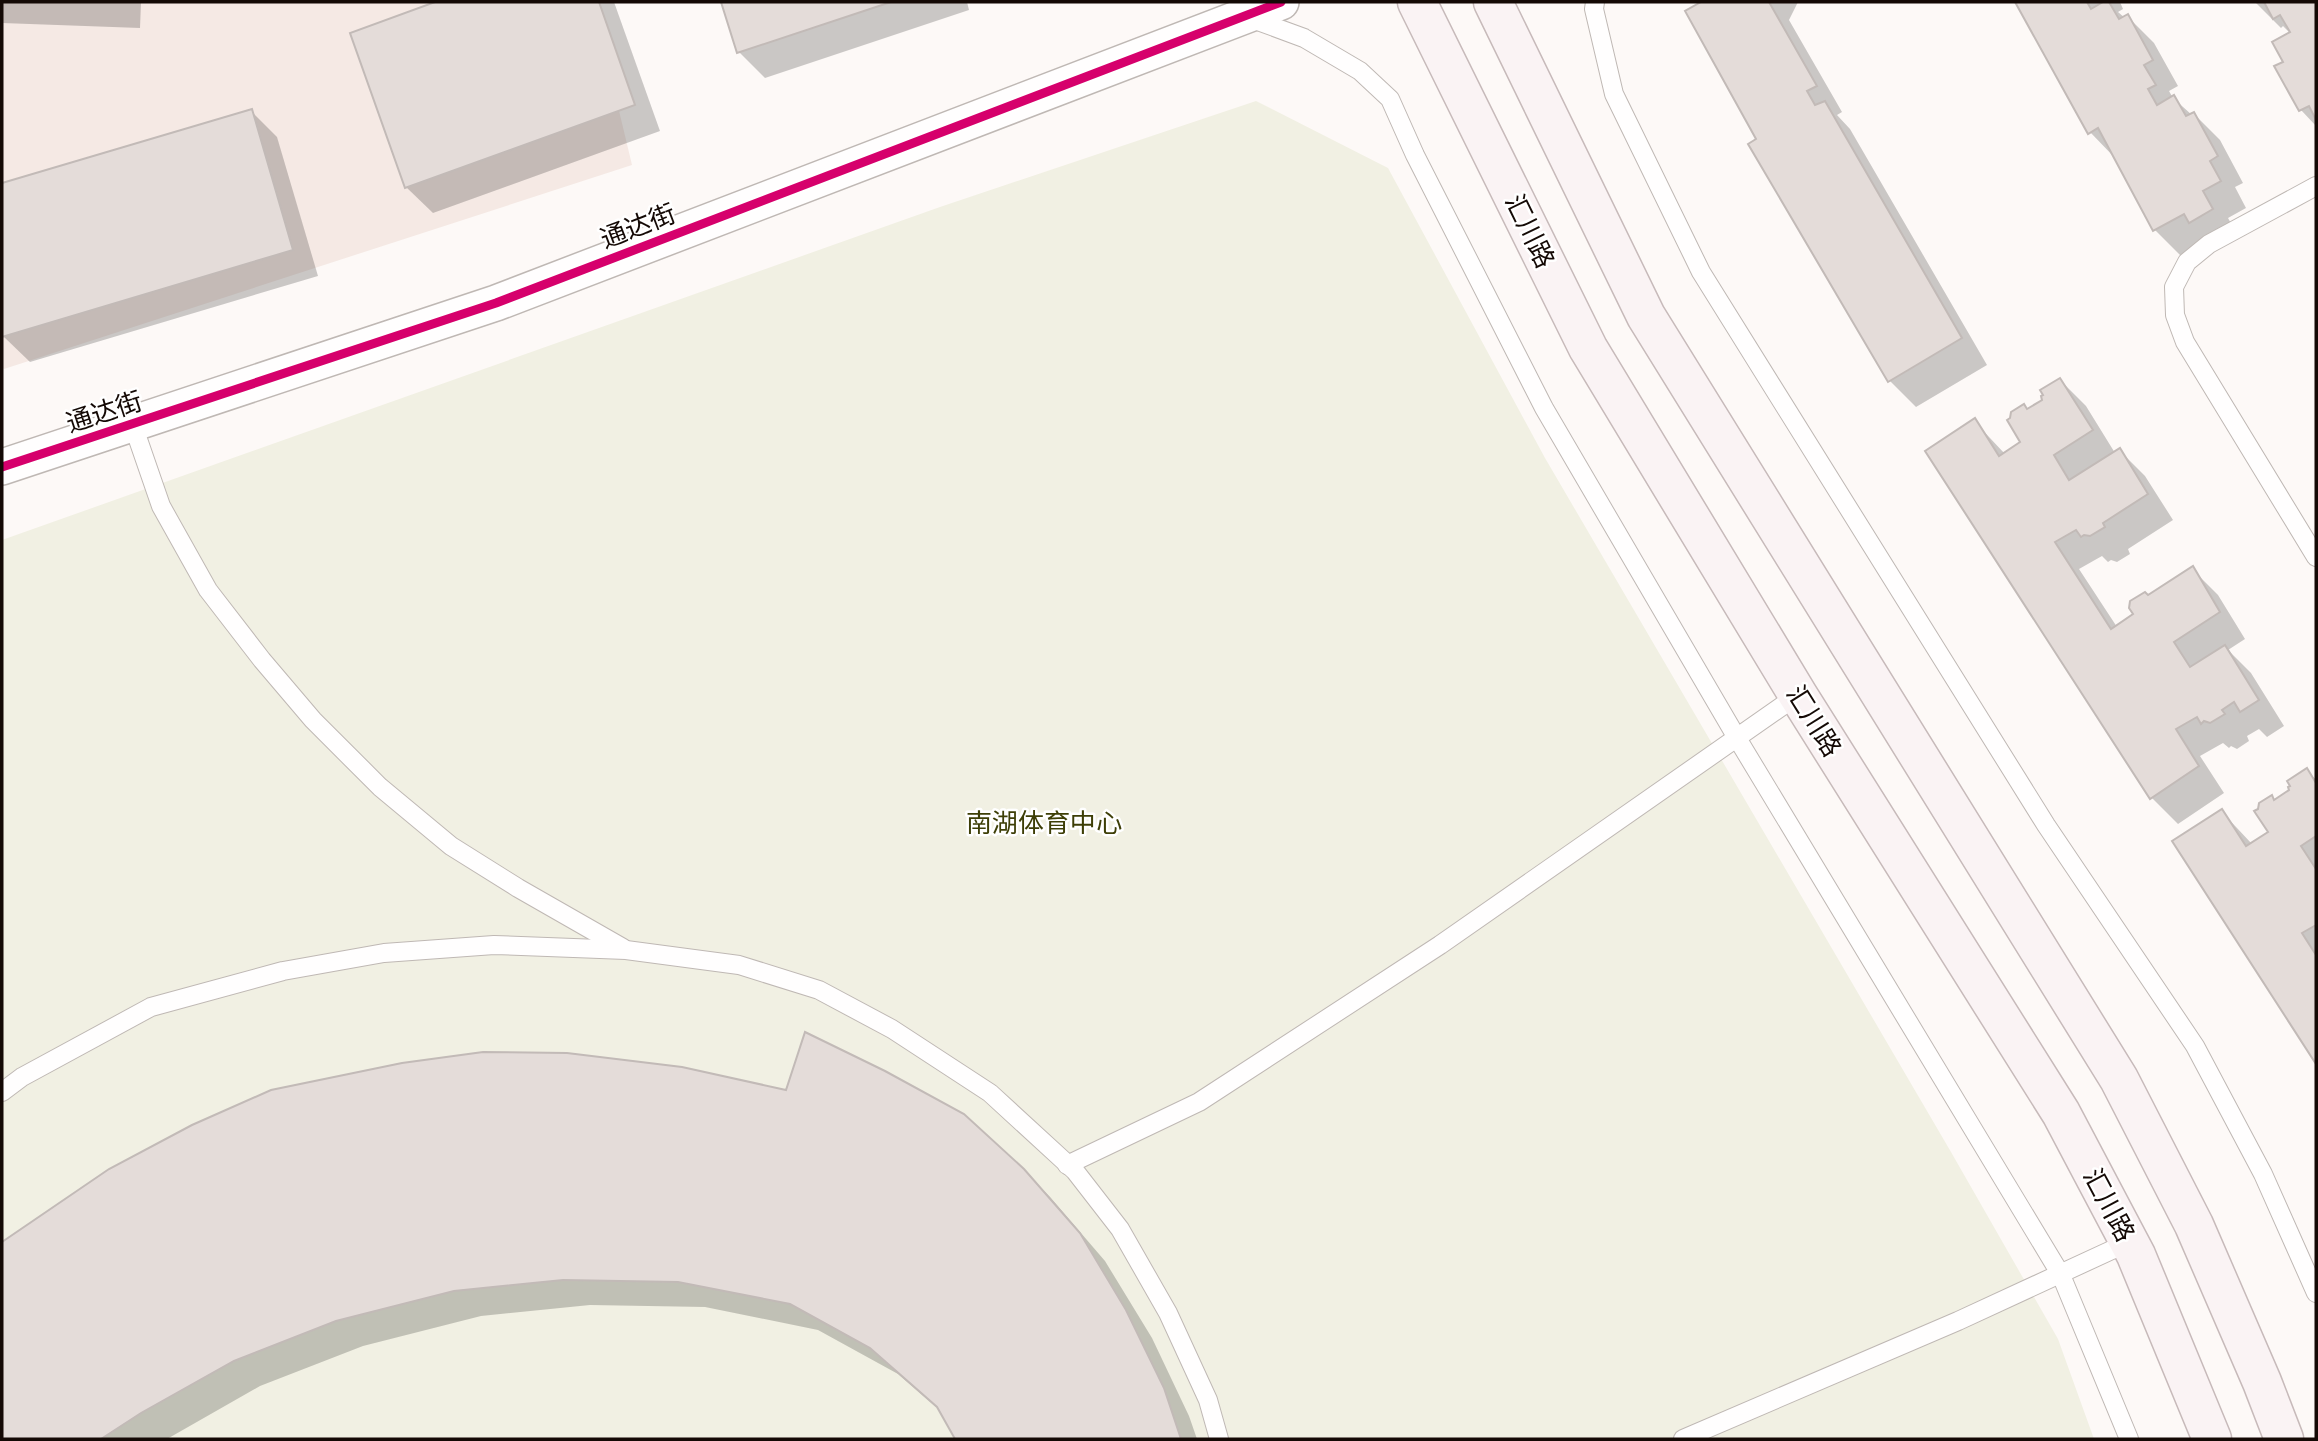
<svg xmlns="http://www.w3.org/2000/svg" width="2318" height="1441" viewBox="0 0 2318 1441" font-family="'Titillium Web','Noto Sans SC',sans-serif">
<rect width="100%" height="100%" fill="#fdf9f7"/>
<polygon fill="#f5e9e4" points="2,2 593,2 632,165 4,369 2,367"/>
<polygon fill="#f1f0e3" points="1256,101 1388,168 1545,458 1951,1152 2058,1339 2094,1439 2,1439 2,540 940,207"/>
<g fill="#0003">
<polygon points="2,2 141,2 140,28 2,23"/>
<polygon points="440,2 614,2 660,131 433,213 406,187 352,34"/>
<polygon points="722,2 967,2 969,10 765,78 739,52"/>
<polygon points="1703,2 1798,2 1789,20 1842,112 1837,115 1850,129 1987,365 1916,407 1890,381 1750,144 1758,140"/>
<polygon points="2017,2 2120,2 2123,9 2118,12 2125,18 2128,17 2154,43 2178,86 2169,91 2173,98 2192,115 2194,114 2220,140 2243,183 2235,187 2246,208 2228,218 2238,236 2181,256 2155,230 2116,159 2090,132"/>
<polygon points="2255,2 2316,2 2316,126 2301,110 2285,62 2290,33 2283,26 2281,28"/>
<polygon points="251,111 277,137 318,276 30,362 3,336 2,330 2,185"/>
<polygon points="2060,380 2086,406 2115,453 2119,450 2145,476 2173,520 2128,549 2130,554 2117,562 2111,560 2108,562 2102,556 2079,569 2117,627 2136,615 2148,597 2192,569 2218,595 2245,639 2228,650 2251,673 2284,726 2267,737 2259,729 2247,736 2249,741 2237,749 2231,746 2229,748 2223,743 2200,756 2224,793 2178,824 2152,798 1928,451 1974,421 2005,454 2023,442 2028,411 2044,400"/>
<polygon points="2307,770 2316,780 2316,1061 2175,842 2221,811 2252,844 2270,833 2272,797 2276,801 2292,791"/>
<polygon points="1023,1170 1050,1197 1105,1261 1152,1338 1189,1416 1197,1439 957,1439 942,1412 898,1374 818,1330 705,1307 590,1305 481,1316 363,1346 260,1386 167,1439 2,1439 2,1244 110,1171"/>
</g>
<g fill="#e4dcd9" stroke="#c2bab7" stroke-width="2">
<polygon points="435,2 599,2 635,105 405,188 350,33"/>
<polygon points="721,2 891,2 737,53"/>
<polygon points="1701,2 1769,2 1817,86 1807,91 1815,105 1825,101 1962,338 1888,382 1748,144 1756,139 1685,11"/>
<polygon points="2015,2 2087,2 2091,9 2103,2 2109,2 2119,19 2128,14 2153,60 2144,65 2156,85 2148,89 2157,105 2174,95 2186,116 2194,112 2218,156 2210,161 2221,181 2203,191 2213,209 2189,223 2184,214 2153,231 2098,128 2088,134"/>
<polygon points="2264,2 2316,2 2316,120 2309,106 2299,111 2274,66 2283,62 2272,42 2290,32 2280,15 2273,19"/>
<polygon points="252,109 293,250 2,337 2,183"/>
<polygon points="2060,378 2093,430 2054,455 2069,480 2120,448 2148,494 2103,523 2105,527 2090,536 2084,535 2081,537 2076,530 2055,542 2111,629 2133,614 2129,608 2130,601 2145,592 2148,595 2193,566 2220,612 2174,642 2190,667 2225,645 2259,700 2240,712 2234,702 2222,710 2225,714 2210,723 2204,721 2201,724 2197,717 2176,729 2199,766 2150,799 1925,451 1975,418 1999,456 2020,442 2007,420 2010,418 2011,412 2024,404 2027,409 2042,400 2041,396 2043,395 2040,390"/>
<polygon points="2307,768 2316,783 2316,836 2301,846 2316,869 2316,925 2302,933 2316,955 2316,1064 2172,841 2222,809 2246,846 2268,832 2254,811 2258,809 2259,803 2272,795 2274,800 2289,790 2288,787 2290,786 2287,781"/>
<polygon points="805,1032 885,1071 964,1114 1024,1169 1080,1233 1126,1310 1164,1388 1181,1439 955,1439 937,1407 870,1348 790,1304 678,1282 563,1280 454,1291 336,1321 234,1361 141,1413 101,1439 2,1439 2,1242 109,1169 192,1125 271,1090 402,1063 483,1052 567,1053 682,1067 786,1090"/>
</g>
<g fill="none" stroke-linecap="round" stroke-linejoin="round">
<g stroke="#bfb8b4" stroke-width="20">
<g id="service">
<polyline points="1595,2 1594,9 1614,94 1701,272 2046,825 2195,1046 2263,1174 2316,1293"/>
<polyline points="1247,17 1304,38 1360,71 1390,99 1415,155 1544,408 1737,738 2061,1275 2129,1439"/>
<polyline points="2316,186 2209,244 2187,262 2174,287 2175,315 2185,342 2316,557"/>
<polyline points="133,425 161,506 208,590 262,660 313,720 380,787 451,846 518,888 623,948"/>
<polyline points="2,1092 22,1077 151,1007 283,971 384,953 494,945 626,950 739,965 819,990 892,1029 990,1093 1075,1171 1120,1229 1168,1313 1208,1400 1219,1439"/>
<polyline points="1067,1165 1199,1102 1440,945 1798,695"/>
<polyline points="1683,1439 1958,1321 2129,1242"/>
</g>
</g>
<g stroke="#bfb8b4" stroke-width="38">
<polyline id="minor" points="2,467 496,303 1281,2"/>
</g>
<g stroke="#c7baba" stroke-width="41">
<g id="primary">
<polyline points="1417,2 1588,348 1798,695 2061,1113 2136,1255 2212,1439"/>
<polyline points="1493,2 1646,316 2119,1079 2194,1225 2262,1382 2284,1439"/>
</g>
</g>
<use href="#service" stroke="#fffefe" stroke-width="18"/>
<use href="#minor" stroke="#fffefe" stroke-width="35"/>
<use href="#primary" stroke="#faf3f4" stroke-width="38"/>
<g stroke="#fff" stroke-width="13">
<polyline id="cycleway" points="2,467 496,303 1281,2"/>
</g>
<use href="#cycleway" stroke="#d6006c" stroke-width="9"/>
</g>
<g text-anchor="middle" stroke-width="5" stroke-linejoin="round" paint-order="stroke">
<g font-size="26" fill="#140905" stroke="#fff">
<text transform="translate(638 226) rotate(-21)" y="9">通达街</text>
<text transform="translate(1530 231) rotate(64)" y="9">汇川路</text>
<text transform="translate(104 412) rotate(-18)" y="9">通达街</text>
<text transform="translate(1814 721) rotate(58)" y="9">汇川路</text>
<text transform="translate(2109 1205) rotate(62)" y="9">汇川路</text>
</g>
<g font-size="26" fill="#3d3e06" stroke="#fff">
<text x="1044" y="832">南湖体育中心</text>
</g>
</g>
<rect width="2318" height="1441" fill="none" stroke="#140905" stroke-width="7"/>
</svg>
